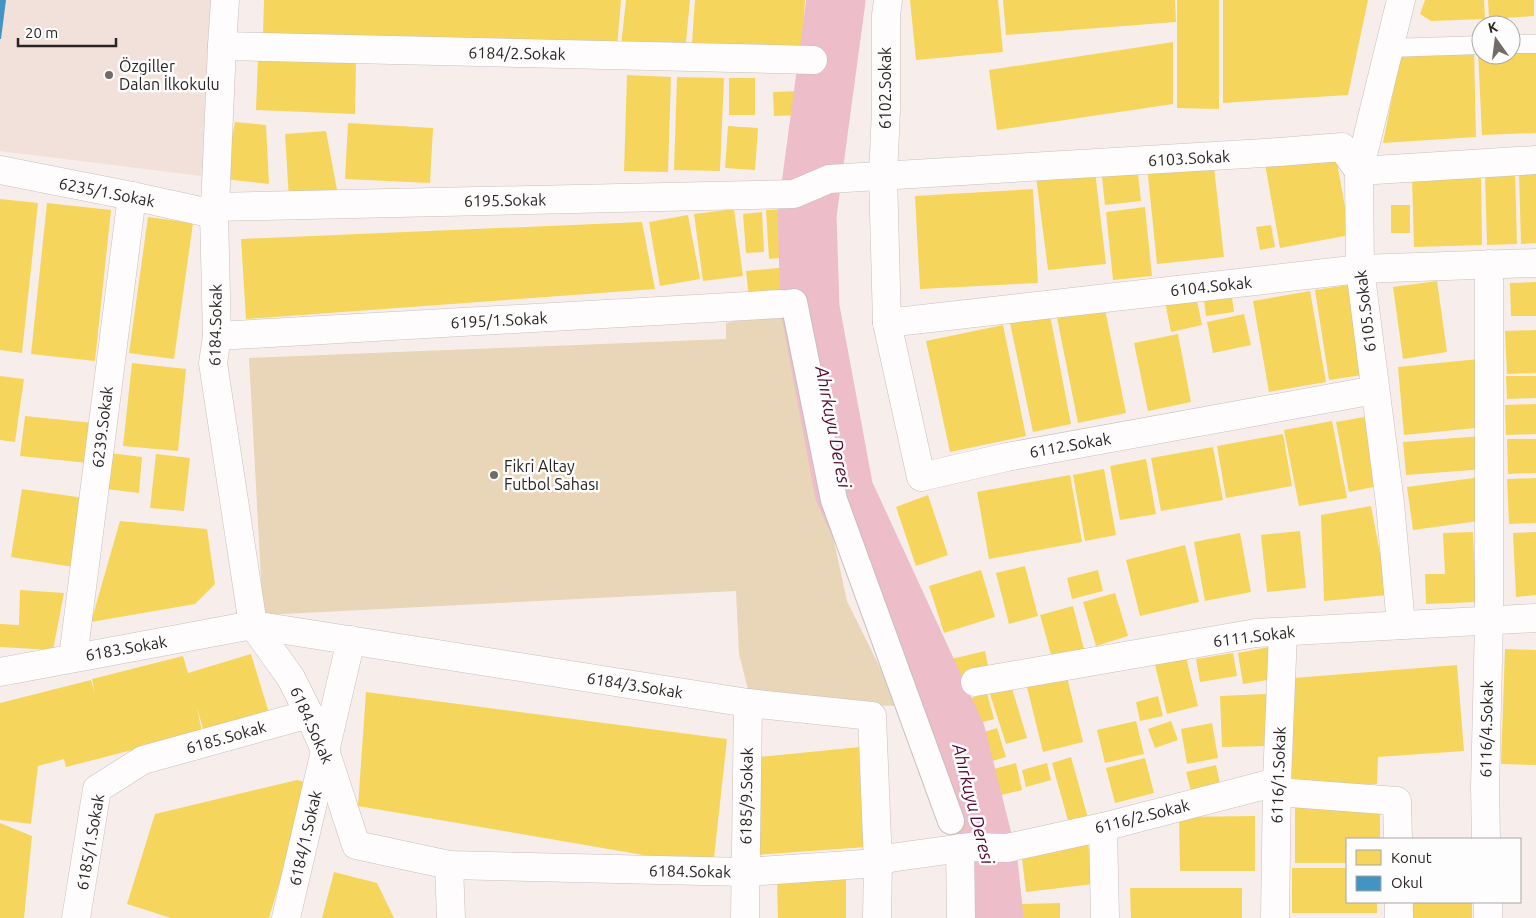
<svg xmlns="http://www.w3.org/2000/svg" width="1536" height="918" viewBox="0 0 1536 918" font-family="Ubuntu,sans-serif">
<rect width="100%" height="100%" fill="#f7eeeb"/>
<polygon fill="#f2e1db" points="0,0 225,0 209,177 0,151"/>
<polygon fill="#e9d5b7" points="784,312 847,601 899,706 751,701 739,654 736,591 263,615 249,358 726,339 726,323"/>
<g fill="#f6d55c">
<polygon points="264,0 621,0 617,47 558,43 397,36 263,34"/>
<polygon points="626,0 690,0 685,52 621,46"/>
<polygon points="695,0 805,0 802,50 692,43"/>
<polygon points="910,0 998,0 1003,52 916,60"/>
<polygon points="1003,0 1175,0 1176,22 1006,35"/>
<polygon points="1177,0 1219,0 1219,109 1177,108"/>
<polygon points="1223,0 1368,0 1348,95 1223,103"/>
<polygon points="1425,0 1484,0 1485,19 1431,21 1420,14"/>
<polygon points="1488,0 1534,0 1534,16 1489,19"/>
<polygon points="1173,42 1173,104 997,130 989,70"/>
<polygon points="1536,49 1536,133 1482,135 1478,52 1481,52 1481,55 1511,55 1511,50"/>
<polygon points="1474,50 1476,137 1383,143 1400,57"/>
<polygon points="258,59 356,62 355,114 256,110"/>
<polygon points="627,75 671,77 668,172 624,171"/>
<polygon points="677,77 724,78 720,171 674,170"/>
<rect x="729" y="78" width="26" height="37"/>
<polygon points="799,91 800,115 774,116 773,92"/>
<polygon points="235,122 266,125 269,184 224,179"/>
<polygon points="348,123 433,128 430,183 345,179"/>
<polygon points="728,126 758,128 755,170 725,168"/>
<polygon points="326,131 338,195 289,199 285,134"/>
<polygon points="1335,151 1350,235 1280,248 1265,164"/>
<polygon points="1213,158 1224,257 1157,264 1147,166"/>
<polygon points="1137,164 1141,201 1105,205 1101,168"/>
<polygon points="1095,171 1106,264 1048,270 1036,177"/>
<polygon points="1536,171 1536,243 1521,244 1519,172"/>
<polygon points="1515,173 1517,244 1487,245 1485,174"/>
<polygon points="1481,175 1482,245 1414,247 1412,177"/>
<polygon points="1033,189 1038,283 920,289 915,196"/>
<polygon points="0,199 38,203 22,353 0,350"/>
<polygon points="47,203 111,210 95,361 31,354"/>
<rect x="1391" y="205" width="19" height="28"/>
<polygon points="1145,207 1152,276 1113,280 1106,212"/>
<polygon points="734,209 743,276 703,281 694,214"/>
<polygon points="787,209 790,257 769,259 766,210"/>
<polygon points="762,212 764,252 746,253 743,214"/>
<polygon points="688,215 700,279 660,286 649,222"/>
<polygon points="148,217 193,223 174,359 129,353"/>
<polygon points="642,222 655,289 246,319 241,239"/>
<polygon points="1271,225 1275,247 1260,250 1256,227"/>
<polygon points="790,267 792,294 749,298 746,271"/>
<polygon points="1437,281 1447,352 1403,359 1393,287"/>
<polygon points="1536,282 1536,316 1511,316 1510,283"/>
<polygon points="1355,284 1369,374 1329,380 1315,290"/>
<polygon points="1231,290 1234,312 1206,316 1203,293"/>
<polygon points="1195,291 1202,325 1171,332 1164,297"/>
<polygon points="1310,291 1326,382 1269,392 1253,301"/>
<polygon points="1105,309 1126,413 1078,423 1057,318"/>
<polygon points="1244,314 1251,345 1213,353 1207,322"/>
<polygon points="1050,315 1071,424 1033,432 1010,323"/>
<polygon points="1003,325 1026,436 950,452 926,341"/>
<polygon points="1536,330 1536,373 1507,374 1505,331"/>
<polygon points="1178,334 1191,402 1148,411 1134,343"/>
<polygon points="1479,359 1486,427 1404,435 1398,367"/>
<polygon points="132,363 186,369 178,451 123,446"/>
<polygon points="0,376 24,379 15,442 0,440"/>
<polygon points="1506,376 1536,376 1536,398 1507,399"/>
<polygon points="1536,404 1536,434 1506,435 1505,405"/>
<polygon points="25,416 93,423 88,463 20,456"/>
<polygon points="1370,416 1383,485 1349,492 1336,422"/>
<polygon points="1332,421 1347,498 1299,506 1284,430"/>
<polygon points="1283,434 1292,486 1226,498 1217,446"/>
<polygon points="1482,436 1485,469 1406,475 1403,442"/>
<polygon points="1507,439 1536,439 1536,473 1508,474"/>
<polygon points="1213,447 1223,500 1161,511 1151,458"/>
<polygon points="110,453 142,457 139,493 106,489"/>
<polygon points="156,454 190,458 184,511 150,508"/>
<polygon points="1146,459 1156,514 1120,520 1110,466"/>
<polygon points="1104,469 1116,535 1085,541 1073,475"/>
<polygon points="1070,475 1082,542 989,559 977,492"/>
<polygon points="1481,477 1486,520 1413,530 1407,487"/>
<polygon points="1536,478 1536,523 1509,524 1507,479"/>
<polygon points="22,489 84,498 73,567 11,557"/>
<polygon points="928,495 948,555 916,566 896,507"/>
<polygon points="1371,506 1388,595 1324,601 1321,515"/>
<polygon points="120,521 207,529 215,584 195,604 91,622"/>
<polygon points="1300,531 1306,588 1267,592 1261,535"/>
<polygon points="1473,532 1476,602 1426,604 1425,574 1445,574 1443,533"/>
<polygon points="1536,532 1536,595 1516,597 1513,533"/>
<polygon points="1240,533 1251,592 1205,601 1194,542"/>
<polygon points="1185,545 1199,602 1140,616 1126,560"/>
<polygon points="1025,566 1038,616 1009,624 996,573"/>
<polygon points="981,570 995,617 944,633 929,586"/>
<polygon points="1098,570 1103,591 1072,599 1067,578"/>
<polygon points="20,590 64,593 53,650 0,647 0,624 19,625"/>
<polygon points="1115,593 1128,636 1096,646 1083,602"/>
<polygon points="1073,606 1084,649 1052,658 1040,615"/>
<polygon points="1269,647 1274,679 1243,684 1238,653"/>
<polygon points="1505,649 1536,650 1536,765 1501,764"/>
<polygon points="985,651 989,670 952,679 947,660"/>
<polygon points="1233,653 1237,676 1200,682 1196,659"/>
<polygon points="251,654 269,713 204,732 197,708 202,732 66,767 64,759 38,766 31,824 0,820 0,703 91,680 95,694 92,679 183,656 188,673"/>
<polygon points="1186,657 1198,706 1167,714 1155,665"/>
<polygon points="1457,665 1464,751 1378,757 1377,784 1291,790 1294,678"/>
<polygon points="1067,677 1083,742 1043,752 1027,687"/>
<polygon points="1011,685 1027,738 1006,744 989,691"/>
<polygon points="366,692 727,739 713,867 358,806"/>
<polygon points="987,693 994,719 969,726 962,701"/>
<polygon points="1266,694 1267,746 1222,747 1220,696"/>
<polygon points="1158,696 1163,716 1140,721 1136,702"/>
<polygon points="1136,721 1144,754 1105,763 1097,730"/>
<polygon points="1171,721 1178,740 1155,748 1148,729"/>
<polygon points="1212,723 1218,758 1187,764 1181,729"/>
<polygon points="997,728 1006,757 979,765 971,736"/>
<polygon points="860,747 867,847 756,855 750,758"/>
<polygon points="1071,757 1088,818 1069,824 1052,763"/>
<polygon points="1145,758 1154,793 1115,803 1106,768"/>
<polygon points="1016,763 1022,790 997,796 990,770"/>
<polygon points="1047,763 1051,780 1026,787 1022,770"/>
<polygon points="1216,765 1220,784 1191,791 1186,772"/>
<polygon points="297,780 309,783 269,918 171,918 127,904 155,814"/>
<polygon points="1295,805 1380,805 1380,839 1347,839 1347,863 1295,863"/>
<polygon points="1255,816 1255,871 1180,871 1179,817"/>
<polygon points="0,823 32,836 24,918 0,918"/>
<polygon points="1088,843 1093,884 1026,892 1021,850"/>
<polygon points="1292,868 1347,868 1347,902 1377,902 1377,913 1292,913"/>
<polygon points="334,872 377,883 394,918 322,918"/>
<polygon points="846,872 846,918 778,918 777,880"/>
<polygon points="1130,888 1242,888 1242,918 1131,918"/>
<rect x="1411" y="902" width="61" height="16"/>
<polygon points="1060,903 1060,918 1021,918 1020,904"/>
</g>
<polygon fill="#4393c3" points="0,0 6,0 1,39 0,39"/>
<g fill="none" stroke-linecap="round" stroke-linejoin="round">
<polyline stroke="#edbdca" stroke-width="59" points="836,0 807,215 810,308 844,491 956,734 988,861 994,918"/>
<g stroke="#c7c0bd" stroke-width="19">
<g id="service">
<polyline points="1511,44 1536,44"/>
<polyline points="1389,48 1481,45"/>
</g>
</g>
<g stroke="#c7c0bd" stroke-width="28">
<polyline id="pedestrian" points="780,304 794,302 834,500 951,821"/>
</g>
<g stroke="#c7c0bd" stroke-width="29">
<g id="minor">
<polyline points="225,0 222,46 215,207 214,214 217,336 213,363 253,625 291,678 309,714 325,750 356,845 449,865 745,872 878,863 890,858 969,847 1007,848 1103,827 1277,782"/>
<polyline points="888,0 886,15 886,111 883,175 887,323 921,477 1007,457 1375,390"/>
<polyline points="1401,0 1359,171 1360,269 1390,503 1401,625"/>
<polyline points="222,46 813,60"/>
<polyline points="0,170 132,196 214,214"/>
<polyline points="215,207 794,194 829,179 1279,152 1342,147 1359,171 1536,160"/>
<polyline points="887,323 1360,269 1536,263"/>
<polyline points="217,336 780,304"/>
<polyline points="73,658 132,196"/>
<polyline points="0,672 253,625 748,703 872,716 878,863 877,918"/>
<polyline points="975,682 1256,633 1536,618"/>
<polyline points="1277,792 1397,801 1398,839"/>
<polyline points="1103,827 1105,918"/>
<polyline points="1486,839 1485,788 1489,620 1489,264"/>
<polyline points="960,848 961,918"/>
<polyline points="449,865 451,918"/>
<polyline points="1399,902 1399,918"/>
<polyline points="1488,902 1488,918"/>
<polyline points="76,918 97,789 143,760 309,714"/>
<polyline points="286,918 351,640"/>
<polyline points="745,918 748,703"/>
<polyline points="1275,918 1277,782 1283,632"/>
</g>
</g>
<use href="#service" stroke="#fefcfc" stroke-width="18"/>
<use href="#pedestrian" stroke="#fefcfc" stroke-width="26"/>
<use href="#minor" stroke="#fefcfc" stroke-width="28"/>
</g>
<g fill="#726b68" stroke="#fdfdfd" stroke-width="2">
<circle cx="109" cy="75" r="5"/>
<circle cx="494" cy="475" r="5"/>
</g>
<g text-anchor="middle" stroke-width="5" stroke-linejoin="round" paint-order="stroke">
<g font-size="16" fill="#2a2422" stroke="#fdfdfd">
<text transform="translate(517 53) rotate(1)" y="6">6184/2.Sokak</text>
<text transform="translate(885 88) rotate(-90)" y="6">6102.Sokak</text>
<text transform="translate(1189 158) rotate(-3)" y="6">6103.Sokak</text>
<text transform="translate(107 192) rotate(11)" y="6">6235/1.Sokak</text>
<text transform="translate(505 200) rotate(-1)" y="6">6195.Sokak</text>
<text transform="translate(1211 286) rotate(-6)" y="6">6104.Sokak</text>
<text transform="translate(1365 311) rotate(-97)" y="6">6105.Sokak</text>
<text transform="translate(499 320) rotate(-3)" y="6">6195/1.Sokak</text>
<text transform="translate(215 325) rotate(-89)" y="6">6184.Sokak</text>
<text transform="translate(102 427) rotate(-83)" y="6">6239.Sokak</text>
<text transform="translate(1070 445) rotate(-10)" y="6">6112.Sokak</text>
<text transform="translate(1254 636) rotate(-7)" y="6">6111.Sokak</text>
<text transform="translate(126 648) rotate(-10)" y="6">6183.Sokak</text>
<text transform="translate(635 685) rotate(9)" y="6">6184/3.Sokak</text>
<text transform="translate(312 725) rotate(66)" y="6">6184.Sokak</text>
<text transform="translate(1486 729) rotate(-89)" y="6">6116/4.Sokak</text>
<text transform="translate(226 737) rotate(-16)" y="6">6185.Sokak</text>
<text transform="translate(1278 775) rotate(-88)" y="6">6116/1.Sokak</text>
<text transform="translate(746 796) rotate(-89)" y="6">6185/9.Sokak</text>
<text transform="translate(1142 816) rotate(-14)" y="6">6116/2.Sokak</text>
<text transform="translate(305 838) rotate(-77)" y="6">6184/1.Sokak</text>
<text transform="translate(90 842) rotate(-80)" y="6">6185/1.Sokak</text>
<text transform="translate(690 871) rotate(1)" y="6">6184.Sokak</text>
</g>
<g font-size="16" fill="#2a2422" stroke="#fdfdfd" text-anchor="start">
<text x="119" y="72">Özgiller<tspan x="119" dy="18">Dalan İlkokulu</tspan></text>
<text x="504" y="472">Fikri Altay<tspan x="504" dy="18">Futbol Sahası</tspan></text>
</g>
<g font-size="18" font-style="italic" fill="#55092d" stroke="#fdfdfd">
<text transform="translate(833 427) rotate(79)" y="6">Ahırkuyu Deresi</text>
<text transform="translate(973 804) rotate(76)" y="6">Ahırkuyu Deresi</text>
</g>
</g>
<rect x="1346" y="838" width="175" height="65" fill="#fdfdfd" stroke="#a9a6a5"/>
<rect x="1356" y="850" width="25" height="15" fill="#f6d55c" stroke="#a9a6a5"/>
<text x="1391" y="863" font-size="15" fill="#2a2422">Konut</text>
<rect x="1356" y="876" width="25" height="15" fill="#4393c3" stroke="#a9a6a5"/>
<text x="1391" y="888" font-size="15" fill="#2a2422">Okul</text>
<g transform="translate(1496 40) rotate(346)"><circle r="24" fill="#fdfdfd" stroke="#a9a6a5"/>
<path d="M0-4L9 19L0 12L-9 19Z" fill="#726b68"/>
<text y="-8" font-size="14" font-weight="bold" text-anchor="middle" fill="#2a2422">K</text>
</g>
<path d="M18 38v8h98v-8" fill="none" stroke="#2a2422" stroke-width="2.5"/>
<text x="25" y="38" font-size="15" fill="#2a2422" stroke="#fdfdfd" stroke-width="4" paint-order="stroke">20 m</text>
</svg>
